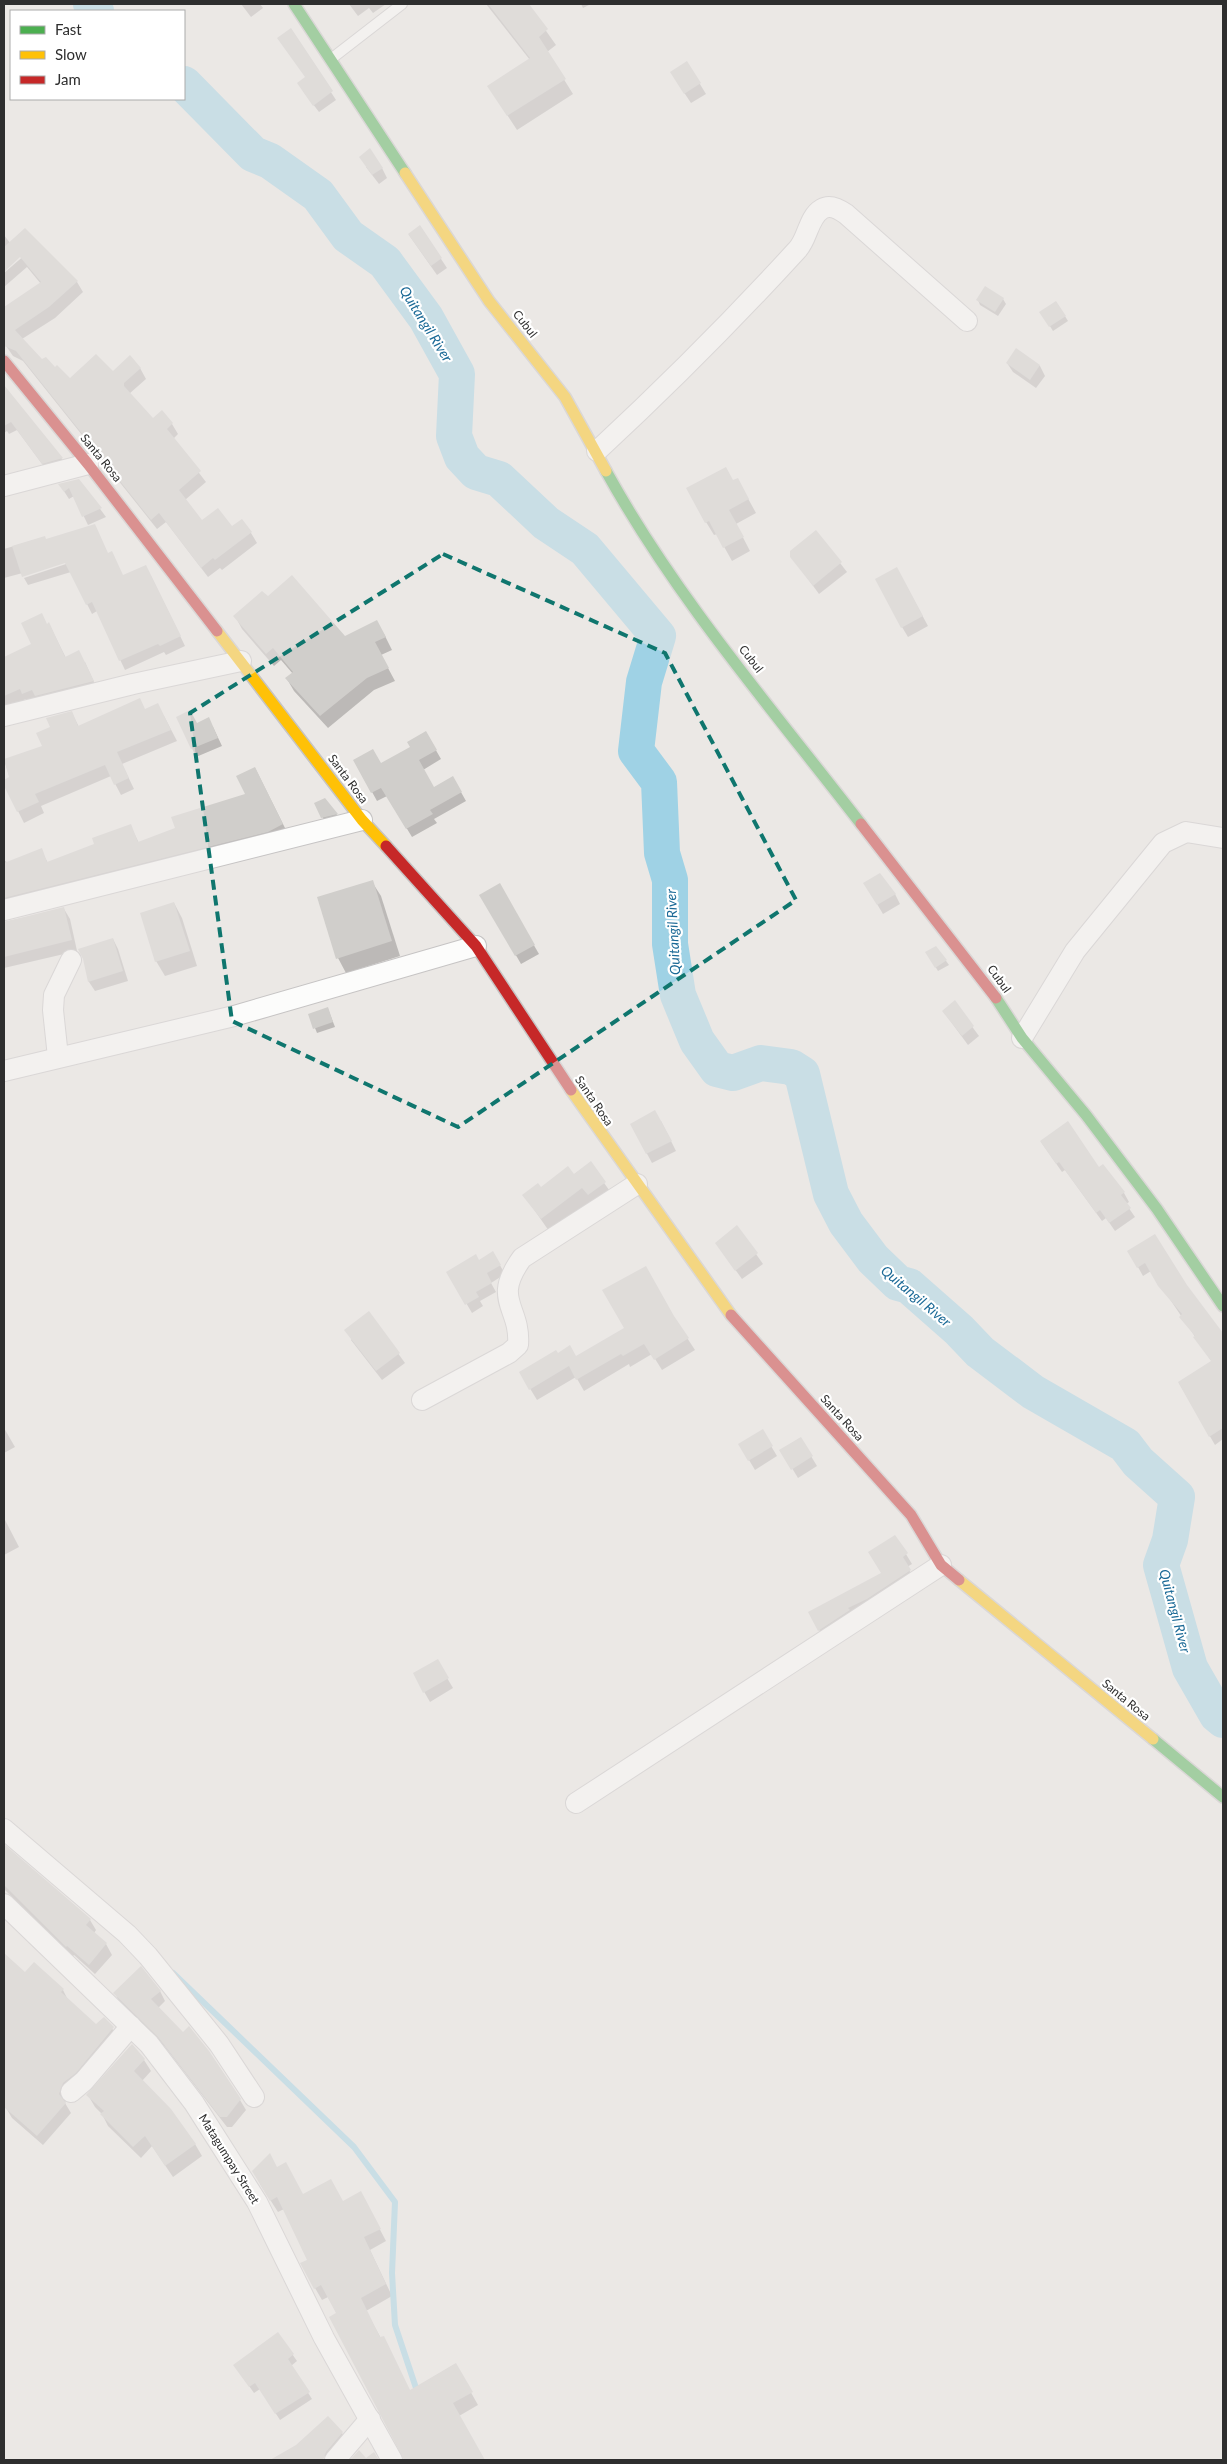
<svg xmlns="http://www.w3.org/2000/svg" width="1227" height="2464" viewBox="0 0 1227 2464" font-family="Lato,sans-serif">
<rect width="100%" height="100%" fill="#ebe8e5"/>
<g fill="#0003">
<polygon points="241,4 260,4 263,8 251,17"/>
<polygon points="349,4 386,4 373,13 369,8 358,16"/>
<polygon points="486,4 527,4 556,45 547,52 573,94 517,130 498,101 530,60"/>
<polygon points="581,4 591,4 583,8"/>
<polygon points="291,30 336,100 319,112 303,91 306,78"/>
<polygon points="687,63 706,94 691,103 677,82"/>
<polygon points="366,167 382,168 387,178 379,184"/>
<polygon points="420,227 447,268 437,275 409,235"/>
<polygon points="25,230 77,282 83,292 55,318 22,339 42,361 70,380 140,368 146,379 129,394 153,420 162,412 172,424 178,434 173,439 206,482 185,500 202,522 251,533 257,543 222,570 220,568 208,577 166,522 157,529 23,361 13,356 4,343 4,309 41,284 27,267 4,287 4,273 26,254 24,252 4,270 4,235 10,243"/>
<polygon points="986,288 1003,299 1006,304 998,316 980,305 978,300"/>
<polygon points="1056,302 1068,321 1053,331 1041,312"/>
<polygon points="1016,350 1040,366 1045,376 1036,388 1013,372 1007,363"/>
<polygon points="4,387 62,459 67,467 48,472 17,430 9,434 7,431 4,433"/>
<polygon points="79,480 106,517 88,525 74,496 69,499 60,485"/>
<polygon points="733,482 745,493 756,513 736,524 750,551 732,561 717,534 714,535 706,522"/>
<polygon points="816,532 847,572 819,594 792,557"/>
<polygon points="44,537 46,540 108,554 123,577 151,576 185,646 166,655 164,652 125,670 97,611 92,614 71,572 28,585 24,578 72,562 71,560 4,578 4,549"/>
<polygon points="902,578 928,626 908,637 902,627"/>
<polygon points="267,598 345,638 384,634 392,650 381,655 395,681 374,690 328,728 294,691 287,679 293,674 281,660 274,666 242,629 235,616"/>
<polygon points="49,624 66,658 85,662 98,691 29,703 26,699 4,709 4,658 33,645"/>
<polygon points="146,710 164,716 177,741 122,764 134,789 121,795 111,776 41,806 44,813 24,823 4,783 4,781 10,778 4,760 44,747 52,728 72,713 79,727"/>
<polygon points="178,718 197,724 213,727 222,746 196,757"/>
<polygon points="426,733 441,759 423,770 434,789 453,778 466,801 434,819 437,823 412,837 387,796 377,801 355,761 381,765 411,748"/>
<polygon points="255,768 288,834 4,912 4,860 8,863 41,850 48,863 96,844 130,825 139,843 176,829 247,795"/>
<polygon points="325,799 337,815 339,818 325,822 316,804"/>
<polygon points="372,882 381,896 400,956 346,973 338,958"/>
<polygon points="865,884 895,894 900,904 883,914"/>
<polygon points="499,885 539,954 521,964 481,895"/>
<polygon points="174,903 182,918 197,966 165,976 156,961"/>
<polygon points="64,909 70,919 77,951 4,968 4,922"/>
<polygon points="113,939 118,949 128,981 95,991 89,982 84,958"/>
<polygon points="936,947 949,965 938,971 927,953"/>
<polygon points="954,1002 979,1036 968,1045 943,1011"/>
<polygon points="328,1009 335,1027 317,1033 315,1028"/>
<polygon points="661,1121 676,1151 652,1163 631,1124"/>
<polygon points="1041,1142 1099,1168 1124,1193 1129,1202 1126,1204 1135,1217 1115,1231 1106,1218 1102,1221 1065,1170 1062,1172"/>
<polygon points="590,1163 614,1197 551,1234 524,1195 573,1175"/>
<polygon points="737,1227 763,1264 742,1279 716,1243"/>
<polygon points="1129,1251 1186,1286 1223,1336 1223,1439 1215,1445 1179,1383 1212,1362 1151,1271 1143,1276"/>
<polygon points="493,1253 505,1274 491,1283 496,1292 480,1301 483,1306 472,1313 448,1272 478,1261"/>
<polygon points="369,1313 405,1363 382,1380 351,1340"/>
<polygon points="674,1318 695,1350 662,1370 652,1354 630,1367 629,1364 584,1391 576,1377 537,1400 520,1372 557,1355 576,1357 625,1329"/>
<polygon points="4,1428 15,1447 4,1453"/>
<polygon points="762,1431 777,1456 755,1470 740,1445"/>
<polygon points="800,1438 817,1466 798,1478 781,1450"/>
<polygon points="4,1518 19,1547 4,1555"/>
<polygon points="895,1536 912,1564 907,1567 916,1581 825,1640 810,1614 882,1574"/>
<polygon points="437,1661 453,1688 430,1702 414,1674"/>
<polygon points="4,1846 90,1920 96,1930 94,1933 106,1944 112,1955 95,1974 74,1955 72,1957 4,1889"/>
<polygon points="4,1954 25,1974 63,1990 68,2000 96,2026 104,2018 119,2038 68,2093 65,2103 71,2113 43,2145 12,2118 6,2108 11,2102 4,2096"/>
<polygon points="160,1991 165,2001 158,2008 240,2100 246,2110 232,2127 227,2127 165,2047 120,2003 115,1993"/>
<polygon points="144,2060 151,2071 142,2081 195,2144 202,2156 173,2177 152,2146 141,2158 108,2126 102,2114 95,2107 88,2095"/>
<polygon points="277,2168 303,2195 367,2205 386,2241 370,2250 392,2296 366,2311 410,2391 455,2364 478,2405 459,2416 484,2460 405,2460 331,2317 337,2314 328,2297 322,2300 315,2288 308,2261 284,2209 278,2212 260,2184"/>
<polygon points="278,2334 297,2361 291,2366 312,2399 280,2420 260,2389 254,2393 239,2372"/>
<polygon points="342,2433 349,2445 327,2460 321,2451 319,2453 324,2460 273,2460 297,2446"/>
</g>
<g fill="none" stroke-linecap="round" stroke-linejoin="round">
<polyline stroke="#9fd2e5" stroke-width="6" points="173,1973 354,2147 395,2202 392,2273 395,2325 418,2394"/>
<g stroke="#9fd2e5" stroke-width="36">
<polyline points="91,4 96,11"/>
<polyline points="184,84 253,154 270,161 318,195 348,236 385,262 426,318 457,374 454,436 462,457 476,472 499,479 546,523 585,549 658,636 644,682 636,751 659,782 662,853 670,880 670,944 678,995 697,1041 717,1069 733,1073 761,1063 791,1067 802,1074 831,1194 846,1223 873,1259 898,1283 909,1286 959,1330 980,1352 1033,1392 1125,1445 1138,1462 1177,1497 1170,1540 1161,1565 1190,1668 1217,1715 1223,1720"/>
</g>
</g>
<g fill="#d0cecb">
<polygon points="488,4 529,4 548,29 539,37 566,79 507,116 487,86 530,58"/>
<polygon points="291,28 333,91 313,106 297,83 305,77 277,38"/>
<polygon points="687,61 701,83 684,94 670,72"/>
<polygon points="370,148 383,168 372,175 359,157"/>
<polygon points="420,225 442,258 431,266 408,234"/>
<polygon points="25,228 78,281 49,307 15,330 42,359 46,357 55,367 57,365 70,378 96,354 113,371 130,355 141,368 124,383 124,386 153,418 162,410 173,423 167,429 201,471 179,490 202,520 218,508 232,526 242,519 252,532 215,560 213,558 201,568 159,513 151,520 16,351 4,346 4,307 41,282 20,257 4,272 4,247"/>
<polygon points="985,286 1004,298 995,312 976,300"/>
<polygon points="1056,301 1066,316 1049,327 1039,312"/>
<polygon points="1016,348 1040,365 1030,380 1006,363"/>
<polygon points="4,385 63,458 42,464 11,422 4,426"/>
<polygon points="726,467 733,480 738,478 749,499 729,510 744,537 723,548 709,521 705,523 686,488"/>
<polygon points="79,479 102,508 82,517 69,488 64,492 58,484"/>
<polygon points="95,524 108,553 112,551 123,575 146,565 181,636 160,646 158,644 119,661 92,602 86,605 65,563 22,577 12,546 45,536 46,539"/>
<polygon points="816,530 842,562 813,586 790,557 790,551"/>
<polygon points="897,567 923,616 901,628 875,579"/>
<polygon points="292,575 345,636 377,620 386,637 375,642 389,668 367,678 320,716 285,678 293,672 273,648 266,654 233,616 262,591 268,596"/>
<polygon points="42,613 47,624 49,622 65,657 79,650 94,681 35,696 32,690 22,694 20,689 4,696 4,657 31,644 21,623"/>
<polygon points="140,698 145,709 158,703 171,730 117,752 129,778 114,785 105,765 35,794 39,802 17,812 4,786 4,780 9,777 4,759 42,746 36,733 50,727 46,718 72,711 78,726"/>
<polygon points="190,710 197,723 209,717 218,738 191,749 176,717"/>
<polygon points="426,731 437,750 419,760 434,787 453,776 462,792 430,810 433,814 406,829 381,788 371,793 353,760 373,749 381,763 410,747 407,742"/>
<polygon points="255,767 283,824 268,832 4,898 4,863 42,848 47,862 94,844 92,838 131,824 138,842 175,828 171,817 245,794 236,776"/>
<polygon points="325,798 338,814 321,818 314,803"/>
<polygon points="880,873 896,894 877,905 863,883"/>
<polygon points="373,880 392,941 336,959 317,897"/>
<polygon points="500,883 535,945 515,956 479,895"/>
<polygon points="174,902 190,951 155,962 140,913"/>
<polygon points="64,907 72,940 4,957 4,922"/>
<polygon points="113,938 123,971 88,982 83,959 78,949"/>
<polygon points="936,946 947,960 935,968 925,952"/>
<polygon points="955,1000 974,1026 962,1036 942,1011"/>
<polygon points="328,1007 333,1022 313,1029 308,1014"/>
<polygon points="655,1110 672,1141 646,1154 630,1124"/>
<polygon points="1068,1121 1099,1167 1103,1164 1125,1192 1121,1195 1131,1208 1109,1223 1100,1210 1096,1213 1059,1162 1056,1164 1040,1141"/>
<polygon points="591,1161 606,1182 588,1195 582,1188 541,1219 522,1195 538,1183 541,1187 568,1166 574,1174"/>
<polygon points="737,1225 758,1253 735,1271 715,1243"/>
<polygon points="1155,1234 1187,1285 1223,1333 1223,1428 1209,1437 1178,1382 1211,1361 1193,1337 1195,1336 1179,1317 1182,1314 1158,1286 1145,1263 1137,1268 1127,1251"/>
<polygon points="493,1251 501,1265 487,1273 492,1283 476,1292 479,1297 465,1305 446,1272 476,1254 479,1260"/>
<polygon points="646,1266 674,1316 689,1338 654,1360 644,1344 623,1356 621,1354 576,1380 569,1366 529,1390 519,1372 556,1350 558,1353 570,1345 576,1356 624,1328 602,1290"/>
<polygon points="369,1311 400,1353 376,1371 344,1330"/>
<polygon points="763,1429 773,1446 748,1461 738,1444"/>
<polygon points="801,1437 813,1456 791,1470 779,1450"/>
<polygon points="895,1535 908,1553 903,1557 911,1570 867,1599 848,1608 850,1610 818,1631 808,1612 881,1573 868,1552"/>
<polygon points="438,1659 449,1678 423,1693 413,1673"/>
<polygon points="4,1844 91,1919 86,1925 107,1943 89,1965 67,1946 66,1947 4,1885"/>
<polygon points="4,1953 25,1972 34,1962 64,1989 61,1992 96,2024 104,2017 114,2027 76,2073 63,2083 59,2094 66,2103 37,2136 4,2107"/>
<polygon points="141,1966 161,1991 151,1999 183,2032 189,2026 209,2051 241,2099 227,2117 220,2117 158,2037 113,1993"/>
<polygon points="132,2044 145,2059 134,2071 171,2109 196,2144 165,2166 145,2136 133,2147 100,2114 104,2111 86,2095"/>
<polygon points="270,2153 277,2167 286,2162 303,2194 331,2179 343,2201 361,2191 381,2229 364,2237 386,2284 361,2298 380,2337 384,2336 410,2390 456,2363 473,2392 453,2403 485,2460 404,2460 329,2317 336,2313 321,2285 314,2289 300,2263 307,2260 277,2197 270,2201 252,2171"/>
<polygon points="278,2332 294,2354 288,2359 310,2392 275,2414 255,2383 249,2387 233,2365"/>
<polygon points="328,2416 343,2432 326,2452 323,2460 270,2460 296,2445"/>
<polygon points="359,2450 366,2458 374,2452 379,2460 350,2460"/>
</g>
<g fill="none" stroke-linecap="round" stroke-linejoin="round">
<g stroke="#c6c4c4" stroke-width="12">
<polyline id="lane" points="331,59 402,4"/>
</g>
<g stroke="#c6c4c4" stroke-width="22">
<g id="street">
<path d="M597,451C666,387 733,320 797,250C808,239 808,217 822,209C830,204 839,209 846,214L967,321"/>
<polyline points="4,486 88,464"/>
<polyline points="4,716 133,684 241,661"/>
<polyline points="4,910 362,820"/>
<polyline points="1022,1038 1075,951 1163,843 1186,832 1223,838"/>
<polyline points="58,1057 53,1010 54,995 71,960"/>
<polyline points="4,1071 234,1016 476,946"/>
<path d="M422,1400L509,1353L518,1345C521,1306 491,1301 522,1258L637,1184"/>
<polyline points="576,1803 941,1565"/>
<polyline points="4,1829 127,1934 148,1956 219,2044 254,2097"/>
<polyline points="4,1904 149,2044 194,2103 257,2202 324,2338 392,2460"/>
<polyline points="71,2092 84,2081 131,2026"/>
<polyline points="335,2460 370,2419"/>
</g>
</g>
<g stroke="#c6c4c4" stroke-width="14">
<g id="fast">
<polyline points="294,4 405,173"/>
<path d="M606,471C676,598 773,710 861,824"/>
<polyline points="996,998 1022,1038 1086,1115 1157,1209 1223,1306"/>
<polyline points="1153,1739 1223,1797"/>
</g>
</g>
<g stroke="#c6c4c4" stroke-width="14">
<g id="slow">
<polyline points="405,173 489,301 565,397 606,471"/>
<polyline points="217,631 362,820 386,846"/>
<polyline points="571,1090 731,1315"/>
<polyline points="959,1580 1153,1739"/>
</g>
</g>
<g stroke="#c6c4c4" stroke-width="14">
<g id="jam">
<polyline points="4,361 88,464 217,631"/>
<polyline points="861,824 996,998"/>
<polyline points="386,846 476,946 571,1090"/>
<polyline points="731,1315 911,1515 941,1565 959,1580"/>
</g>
</g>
<use href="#lane" stroke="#fcfcfb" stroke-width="10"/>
<use href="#street" stroke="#fcfcfb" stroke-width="20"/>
<use href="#fast" stroke="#4caf50" stroke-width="11"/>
<use href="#slow" stroke="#ffc107" stroke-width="11"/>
<use href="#jam" stroke="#c62828" stroke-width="11"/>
</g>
<path d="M0 0H1227V2464H0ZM443,554L665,653L796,900L458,1127L232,1021L190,713Z" fill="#ebe8e5" fill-opacity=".55" fill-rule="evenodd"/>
<path fill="none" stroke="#0f766e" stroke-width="4" stroke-dasharray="10 6" stroke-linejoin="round" d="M443,554L665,653L796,900L458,1127L232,1021L190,713Z"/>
<g text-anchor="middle" stroke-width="4.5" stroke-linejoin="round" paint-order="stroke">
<g font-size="12" fill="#2e2e2e" stroke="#fff">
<text transform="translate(525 324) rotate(52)" y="4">Cubul</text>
<text transform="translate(101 458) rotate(51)" y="4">Santa Rosa</text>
<text transform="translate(751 659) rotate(52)" y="4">Cubul</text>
<text transform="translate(348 779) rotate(53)" y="4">Santa Rosa</text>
<text transform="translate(999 979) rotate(54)" y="4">Cubul</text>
<text transform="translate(594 1101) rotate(56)" y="4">Santa Rosa</text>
<text transform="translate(842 1418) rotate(48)" y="4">Santa Rosa</text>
<text transform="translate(1126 1700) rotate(39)" y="4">Santa Rosa</text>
<text transform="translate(229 2159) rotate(58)" y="4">Matagumpay Street</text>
</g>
<g font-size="14" font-style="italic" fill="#1a6996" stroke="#fff">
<text transform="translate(426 324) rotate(58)" y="5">Quitangil River</text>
<text transform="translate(673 932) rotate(-93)" y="5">Quitangil River</text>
<text transform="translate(916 1296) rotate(40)" y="5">Quitangil River</text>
<text transform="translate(1175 1611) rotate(75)" y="5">Quitangil River</text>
</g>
</g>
<rect width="1227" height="2464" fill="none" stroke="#2e2e2e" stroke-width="10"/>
<rect x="10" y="10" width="175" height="90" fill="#ffffff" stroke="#ababab"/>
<rect x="20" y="26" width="25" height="8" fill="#4caf50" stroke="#ababab"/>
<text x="55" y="35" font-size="15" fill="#2e2e2e">Fast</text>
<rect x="20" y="51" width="25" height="8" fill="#ffc107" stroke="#ababab"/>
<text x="55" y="60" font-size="15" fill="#2e2e2e">Slow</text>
<rect x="20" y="76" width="25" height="8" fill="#c62828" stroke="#ababab"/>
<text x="55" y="85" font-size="15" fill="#2e2e2e">Jam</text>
</svg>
